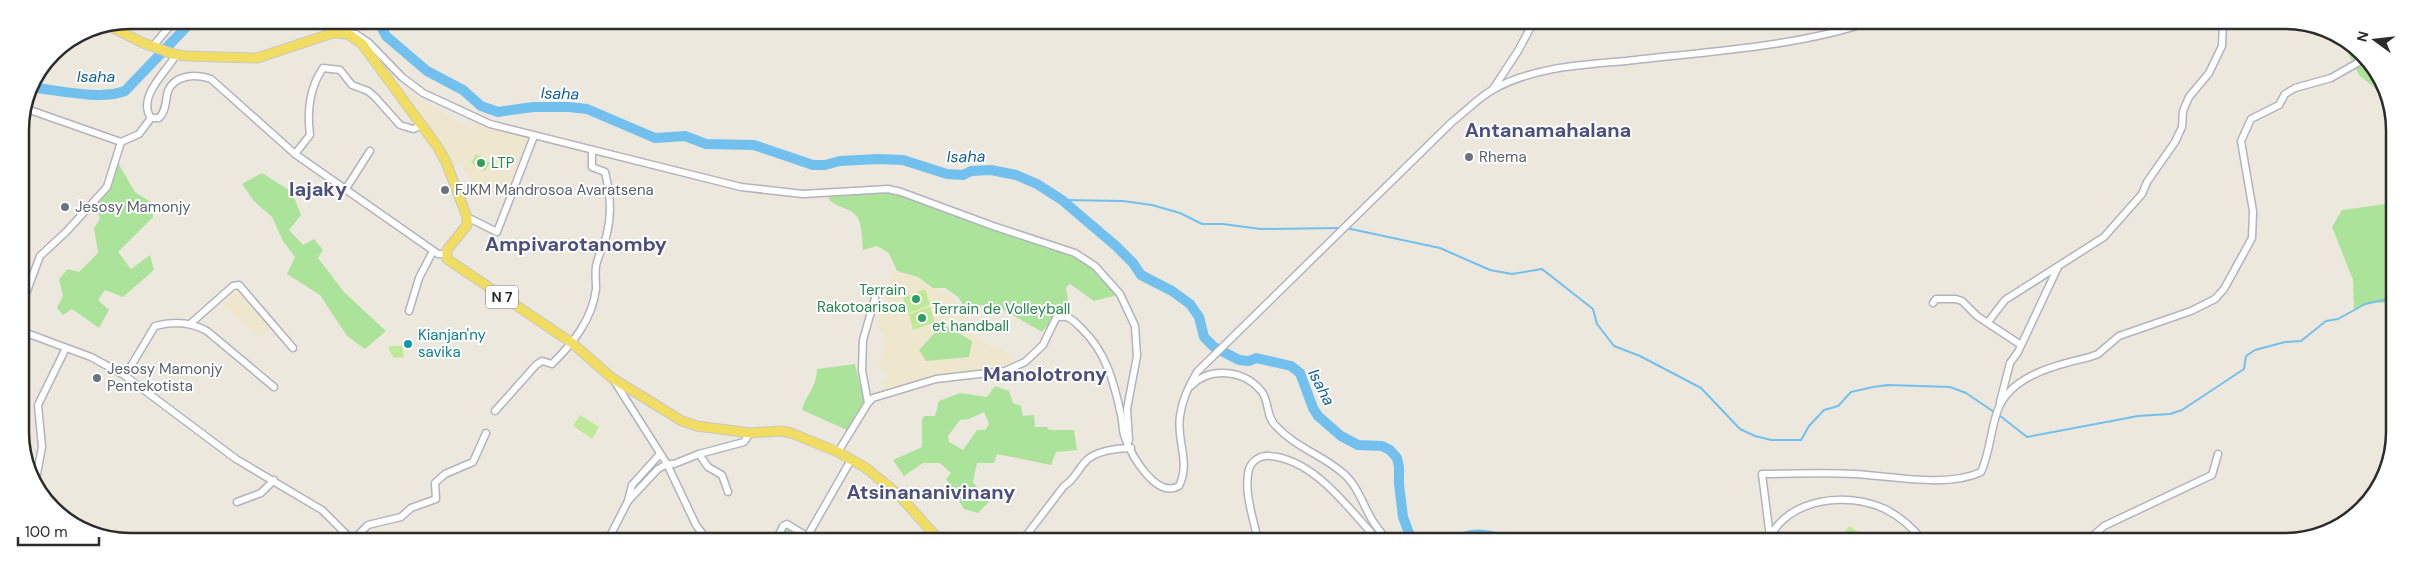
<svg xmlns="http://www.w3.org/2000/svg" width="2415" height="562" viewBox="0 0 2415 562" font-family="'DM Sans',sans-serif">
<rect width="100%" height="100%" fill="#ede8de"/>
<g fill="#eee7ce">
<polygon points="401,88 471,129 479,121 532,137 514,184 497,195 487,195 471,182 462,167 458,165 453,169 450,167 400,92"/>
<polygon points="893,271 925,279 951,296 962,311 973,333 990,346 1000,348 1010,354 1011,365 936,376 885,391 882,384 889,374 878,369 885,339 877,324"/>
<polygon points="240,289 271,330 259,337 222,305"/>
</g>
<g fill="#ace39b" fill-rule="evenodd">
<polygon points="2342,41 2363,52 2388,99 2359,75"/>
<polygon points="118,163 135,192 152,203 153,217 118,252 131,269 150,255 154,270 123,297 105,290 98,300 109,310 99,328 72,309 63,315 57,308 63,296 59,279 68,269 79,272 98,253 94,228 100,219 96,206 110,190"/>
<polygon points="262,173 292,192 301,215 289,230 303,245 314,239 323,250 318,258 344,292 386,331 365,349 347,336 320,295 287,274 295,257 283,241 272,217 254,201 242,184"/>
<path d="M888,190L1074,254L1093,268L1118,295L1094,301L1070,284L1066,288L1068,300L1042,332L995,305L964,306L958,297L945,288H933L918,277L897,271L889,253L877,246L863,250C862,241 862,226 858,218C851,206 834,209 827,196Z"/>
<polygon points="2393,203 2393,304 2373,302 2354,310 2353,280 2332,227 2342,210"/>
<polygon points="943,324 972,341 969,357 926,361 919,350"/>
<path d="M855,364L864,401L847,430L802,410C807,392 816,390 817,369Z"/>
<path d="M995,386L1009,391L1013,403L1021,406L1023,416L1034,415L1035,427H1047L1049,430H1074L1077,450L1056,452L1051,465L997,454L994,463H977L973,482L989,502L978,513L964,509L946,479L951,473L940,463H923L904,476L893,460L922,447V420L924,416H935L939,401L960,393L987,397ZM984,412L989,424L985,430H977L963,450L949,442L948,436L960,420L969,419Z"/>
<polygon points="790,527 811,541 779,541 785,528"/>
</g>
<g fill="#beea97">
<polygon points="476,154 490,163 485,171 471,163"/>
<polygon points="925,289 930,305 909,313 903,298"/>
<polygon points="930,307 935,322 913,330 909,314"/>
<polygon points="391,346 402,346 404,357 394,358 388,348"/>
<polygon points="580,415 599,427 592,439 573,426"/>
<polygon points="1849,526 1873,541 1839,541"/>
</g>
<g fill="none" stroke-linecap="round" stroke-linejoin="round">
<g stroke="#72c0ee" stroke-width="2">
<polyline points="1062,200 1123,201 1152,205 1180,213 1202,224 1223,224 1260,229 1341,228"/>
<polyline points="1346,228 1440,248 1490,270 1512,274 1542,269 1593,309 1597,324 1614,346 1640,356 1701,388 1740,429 1755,436 1771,440 1801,440 1809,426 1824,410 1838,406 1851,392 1873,387 1888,385 1950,387 1966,393 1994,412"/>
<polyline points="1999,415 2027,437 2138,416 2170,414 2182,410 2244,369 2246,356 2255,350 2285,342 2301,341 2326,321 2338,319 2365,304 2393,298"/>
</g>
<g stroke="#72c0ee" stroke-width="10">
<polyline points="378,20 386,36 427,71 463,90 481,106 498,112 533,107 569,107 587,109 655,138 685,136 706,144 754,145 813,165 825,165 840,161 878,159 903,160 947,174 963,175 971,171 991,170 1016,175 1037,184 1062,200 1116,246 1133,263 1141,275 1172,291 1190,304 1199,317 1204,337 1214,347 1239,360 1249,361 1256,358 1291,366 1300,373 1313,408 1318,416 1341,436 1358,445 1382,446 1390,450 1397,458 1399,467 1399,484 1403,517 1412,541"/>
<path d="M29,90L37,88C61,91 102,100 125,91L193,20"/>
<path d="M1457,541C1470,530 1494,535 1508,541"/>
</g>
<g stroke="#b2b3bf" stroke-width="9">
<g id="minor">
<polyline points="348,34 356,34 369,43 402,77 423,93 490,124 741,187 803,194 888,189 901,192 993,226 1075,253 1095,266 1120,294 1135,326 1137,356 1127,409 1129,440"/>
<polyline points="153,46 175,20"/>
<path d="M176,55C168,70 136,97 151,118H159C167,110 165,100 168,91C175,74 197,74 211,79L295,154L438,254H446"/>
<polyline points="1493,89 1518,51 1534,21"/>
<polyline points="24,108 121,142 139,134 151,118"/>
<path d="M295,154L310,135C307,112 310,87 323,68L340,70L352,85L368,91L375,97L400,125L413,129L421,126"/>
<polyline points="345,190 370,151"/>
<polyline points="467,217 497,232 534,136"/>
<polyline points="1933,303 1936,299 1956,299 1962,301 1977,316 2021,345"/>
<polyline points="21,307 40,256 66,232 107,187 121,142"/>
<polyline points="409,311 419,278 433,251"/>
<polyline points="1988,322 2005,300 2104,237 2142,194 2147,182 2175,142 2182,127 2183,111 2189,97 2209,73 2222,46 2223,22"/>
<polyline points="190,324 233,286 239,285 293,348"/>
<polyline points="21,331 91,357 124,375 236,459 322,510 352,540"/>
<path d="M125,376L155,326C173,321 191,322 207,331L274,387"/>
<polyline points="613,379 667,464 696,525 707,540"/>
<path d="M1191,386C1210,366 1245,370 1262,392C1269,401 1266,417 1276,426C1296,448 1323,455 1344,474C1358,486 1364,508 1374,523C1378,529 1383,535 1388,541"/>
<polyline points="2000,402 2010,363 2018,352 2058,267"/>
<polyline points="868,403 862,370 863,340 875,298"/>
<path d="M495,411L536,365L542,361L552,364C573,343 592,320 596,289C596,281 595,273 596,266C598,255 605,244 607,233C612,213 610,192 605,172L592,167V150"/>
<path d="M838,452L868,403L873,398L936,379L1005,371L1025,362L1043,345L1056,318C1068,314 1073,320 1082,329C1106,352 1114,382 1121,415C1123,422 1122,431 1125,438C1132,456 1156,499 1179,486C1191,462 1176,440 1180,416C1182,401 1189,385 1197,372L1452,122C1465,112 1479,97 1494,89C1534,67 1581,65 1626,61C1703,52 1796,47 1869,22"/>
<polyline points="699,454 708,467 722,475 728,492"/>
<polyline points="36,479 42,447 38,405 66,348"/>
<polyline points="628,501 658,469 667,464 674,464 699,454 744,442 750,433"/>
<polyline points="237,502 261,493 274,480"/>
<polyline points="808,535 851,460"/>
<path d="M1770,537L1762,474C1792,474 1824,472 1855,474C1892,476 1947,488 1981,472C1991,451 1991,422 2000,405C2015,374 2060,364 2090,357L2098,354L2119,336L2191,311L2215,299L2224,289L2252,238L2253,211L2241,141L2251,119L2279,105L2285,94L2295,88L2331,78L2366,58"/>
<polyline points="357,540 359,534 368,525 401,517 411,508 436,499 435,483 445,474 473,462 486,433"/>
<polyline points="608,540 628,501 632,485 659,455"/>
<polyline points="776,541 783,526 787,524 815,541"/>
<path d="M1022,541L1064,486C1074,480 1077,471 1085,462C1094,451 1117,448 1131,448"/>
<path d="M1258,541C1254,520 1243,491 1249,469C1252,460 1261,455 1270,456C1316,460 1349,510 1379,541"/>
<path d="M1768,541C1786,498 1847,491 1885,509C1901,517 1913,528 1923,541"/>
<polyline points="2086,542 2104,526 2212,475 2218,454"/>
</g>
</g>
<g stroke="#c8c8c8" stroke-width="11">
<polyline id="major" points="107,25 141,42 173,54 185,56 257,58 333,33 348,34 362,44 437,146 446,162 467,217 467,225 447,250 447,259 572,343 612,378 682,421 697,426 750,433 781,431 791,433 838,452 866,468 899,495 940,541"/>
</g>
<use href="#minor" stroke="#fff" stroke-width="6"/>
<use href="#major" stroke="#f0dd61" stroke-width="9"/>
</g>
<g fill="#6b7280" stroke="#fff" stroke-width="2">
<circle cx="1469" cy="157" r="5"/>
<circle cx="445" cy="190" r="5"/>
<circle cx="65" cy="207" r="5"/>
<circle cx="97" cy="378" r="5"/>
</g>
<g fill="#2e9e5b" stroke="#fff" stroke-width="2">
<circle cx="481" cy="163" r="5"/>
<circle cx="916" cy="299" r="5"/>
<circle cx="922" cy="318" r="5"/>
</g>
<circle fill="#0f9aa8" stroke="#fff" stroke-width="2" cx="408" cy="344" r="5"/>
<g text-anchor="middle" stroke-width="4" stroke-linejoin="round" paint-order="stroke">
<rect fill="#fff" stroke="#6b6b6b" stroke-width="1" x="486" y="285.5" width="32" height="23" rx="4"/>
<g font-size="14" font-weight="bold" fill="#2c2c2c">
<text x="502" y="302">N 7</text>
</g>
<g font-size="15" fill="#5b616d" stroke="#fff" text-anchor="start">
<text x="1479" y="162">Rhema</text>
<text x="455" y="195">FJKM Mandrosoa Avaratsena</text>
<text x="75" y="212">Jesosy Mamonjy</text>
<text x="107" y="374">Jesosy Mamonjy<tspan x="107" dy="17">Pentekotista</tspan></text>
</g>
<g font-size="15" fill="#27864d" stroke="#fff" text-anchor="start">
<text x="491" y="168">LTP</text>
<text x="906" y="295" text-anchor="end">Terrain<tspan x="906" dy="17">Rakotoarisoa</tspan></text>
<text x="932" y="314">Terrain de Volleyball<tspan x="932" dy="17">et handball</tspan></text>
</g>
<g font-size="15" fill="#0d838f" stroke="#fff" text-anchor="start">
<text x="418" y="340">Kianjan'ny<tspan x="418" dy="17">savika</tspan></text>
</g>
<g font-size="16" font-style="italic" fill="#0f5d9d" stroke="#fff">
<text x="96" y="82">Isaha</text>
<text transform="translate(560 93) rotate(2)" y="6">Isaha</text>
<text transform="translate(966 156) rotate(-1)" y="6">Isaha</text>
<text transform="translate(1322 387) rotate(63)" y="6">Isaha</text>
</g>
<g font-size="20" font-weight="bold" fill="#4c507c" stroke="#fff">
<text x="1548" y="137">Antanamahalana</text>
<text x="318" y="196">Iajaky</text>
<text x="576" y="251">Ampivarotanomby</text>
<text x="1045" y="381">Manolotrony</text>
<text x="931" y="499">Atsinananivinany</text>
</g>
</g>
<path d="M0 0H2415V562H0ZM130 29H2285A101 101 0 0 1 2386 130V432A101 101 0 0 1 2285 533H130A101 101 0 0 1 29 432V130A101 101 0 0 1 130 29Z" fill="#fff" fill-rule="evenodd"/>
<path fill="none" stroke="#2c2c2c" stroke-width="2.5" d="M130 29H2285A101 101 0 0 1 2386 130V432A101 101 0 0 1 2285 533H130A101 101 0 0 1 29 432V130A101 101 0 0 1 130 29Z"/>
<g transform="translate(2375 40) rotate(285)" stroke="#ffffff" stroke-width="4" paint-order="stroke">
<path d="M0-4L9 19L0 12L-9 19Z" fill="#2c2c2c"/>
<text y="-8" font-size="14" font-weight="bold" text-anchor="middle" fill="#2c2c2c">N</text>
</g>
<path d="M18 537v8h81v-8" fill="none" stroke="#2c2c2c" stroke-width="2.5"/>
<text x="25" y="537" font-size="15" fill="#2c2c2c" stroke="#ffffff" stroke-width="4" paint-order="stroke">100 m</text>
</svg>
